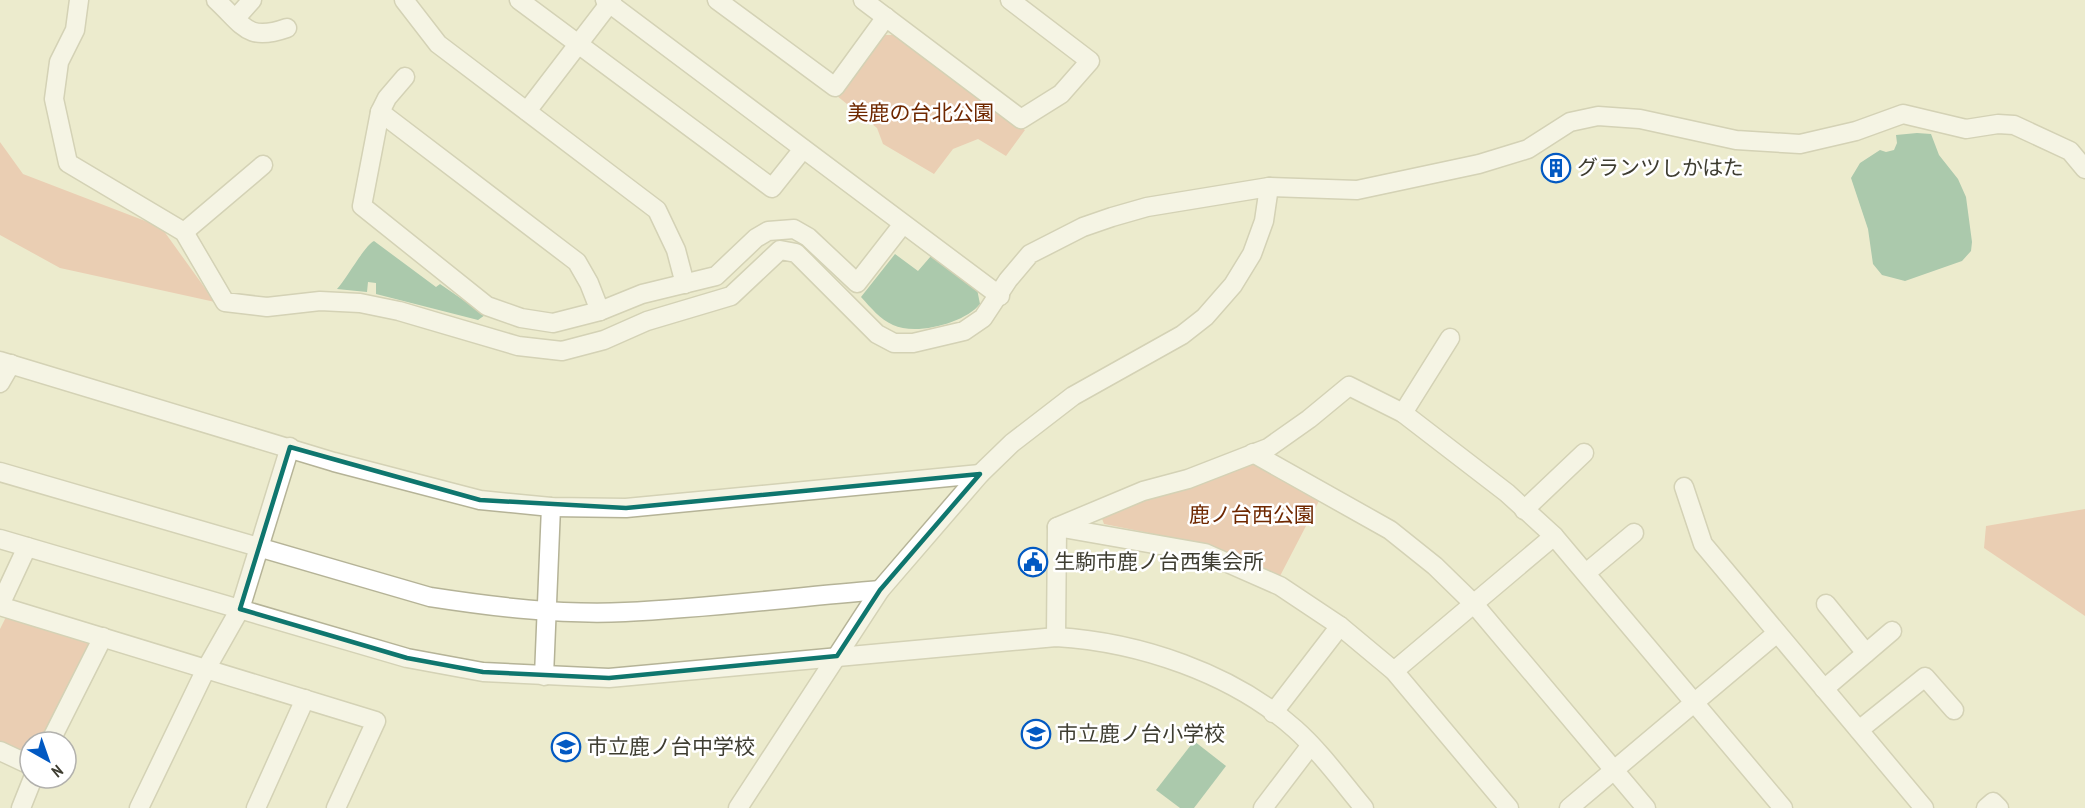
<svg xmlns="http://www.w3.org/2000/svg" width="2085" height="808" viewBox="0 0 2085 808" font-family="'PT Sans Narrow','Noto Sans JP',sans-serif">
<rect width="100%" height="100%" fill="#ecebcd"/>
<g fill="#e6ac93">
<polygon points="885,35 897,35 1025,130 1006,156 978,139 953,149 934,174 883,144 877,128 837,96"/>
<polygon points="0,142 23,174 161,227 215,302 60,268 0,235"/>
<polygon points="1254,464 1319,501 1279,578 1209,545 1104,524 1101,516"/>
<polygon points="2085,509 2085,616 1984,548 1986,526"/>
<polygon points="8,613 93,643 44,742 30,742 30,758 0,744 0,629"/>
</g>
<g fill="#5b9f84">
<polygon points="1917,133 1931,134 1939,155 1958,179 1966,197 1972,242 1971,251 1962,261 1905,281 1882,275 1873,264 1868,229 1851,178 1860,163 1880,150 1886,152 1894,150 1897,143 1896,135"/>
<path d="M374,241L436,287L440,284L485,315L478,320L376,294V283L368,282L367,292L337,289C347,278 365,245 374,241Z"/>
<path d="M895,254L918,271L931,256L977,289L980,304C965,323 916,336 893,325C880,319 871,308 861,297Z"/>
<polygon points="1194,741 1226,766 1194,808 1180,808 1156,790"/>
</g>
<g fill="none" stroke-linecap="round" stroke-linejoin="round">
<g stroke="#b5b397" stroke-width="21">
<g id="minor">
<polyline points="79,0 75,30 59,62 54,99 68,163 184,232 225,302 267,307 320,301 360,303 399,311 518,346 562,351 604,340 647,321 731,296 780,250 796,253 877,334 894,343 913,343 964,331 983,318 1008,280 1030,254 1083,227 1112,217 1147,207 1269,187 1357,190 1479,164 1528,149 1570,122 1598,116 1640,119 1736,140 1800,144 1856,131 1903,114 1966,129 1998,124 2014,125 2070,151 2085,169"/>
<path d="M216,0C244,26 247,42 287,28"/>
<polyline points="404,0 438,44 657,210 676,250 685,284"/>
<polyline points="519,0 772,188 803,149"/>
<polyline points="605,0 1000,296"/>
<polyline points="717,0 835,87 886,17"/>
<polyline points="863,0 1021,119 1061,94 1090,61 1010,0"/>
<polyline points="236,18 252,0"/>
<polyline points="405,77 387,98 380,112 362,206 487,306 521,318 553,323 600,311 642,294 716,276 756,238 768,231 794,229 808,237 857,283 903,224"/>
<polyline points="527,111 612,0"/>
<polyline points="380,112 577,262 589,283 600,311"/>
<polyline points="184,232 263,165"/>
<polyline points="0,361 334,462 480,500 551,507 626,508 980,474"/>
<polyline points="0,383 11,364"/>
<polyline points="1403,413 1450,338"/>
<polyline points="1253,453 1390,530 1435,566 1474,604 1646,808"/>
<path d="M0,472L430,597C495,607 560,615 625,612C710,608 795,597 880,590"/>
<polyline points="1684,487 1703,544 1924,808"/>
<polyline points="1524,510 1584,453"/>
<polyline points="1057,527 1205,553 1280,586 1340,626 1394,671 1509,808"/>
<path d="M0,539L407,658L483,672L609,678L1056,637C1139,642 1232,673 1295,729C1321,752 1342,782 1364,808"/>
<polyline points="1586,573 1634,533"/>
<polyline points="1826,604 1866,653"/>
<polyline points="0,605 27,547"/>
<polyline points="0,606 376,721 336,808"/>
<polyline points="1056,637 1057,527 1143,491 1188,479 1268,448 1309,419 1349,386 1403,413 1507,493 1554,536 1783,808"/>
<polyline points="1394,671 1554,536"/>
<polyline points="544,676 551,507"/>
<polyline points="1824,689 1892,631"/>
<polyline points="1273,713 1340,626"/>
<polyline points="1859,730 1925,677 1954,710"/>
<polyline points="50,742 103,637"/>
<polyline points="0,751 30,765"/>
<polyline points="21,808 33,778"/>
<polyline points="139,808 206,669 240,609 290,447"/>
<polyline points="256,808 305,699"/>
<polyline points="738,808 880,590 980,474 1012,443 1073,396 1182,335 1205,317 1233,285 1252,254 1264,221 1269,187"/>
<polyline points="1263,808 1311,745"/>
<polyline points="1569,808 1777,633"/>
<polyline points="1986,808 1993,802 1999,808"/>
</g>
</g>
<use href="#minor" stroke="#fff" stroke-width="18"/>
</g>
<path d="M0 0H2085V808H0ZM290,447L480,500L626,508L980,474L880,590L837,656L609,678L483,672L407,658L240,609Z" fill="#ecebcd" fill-opacity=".55" fill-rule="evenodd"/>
<path fill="none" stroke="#0f766e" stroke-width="4.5" stroke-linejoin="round" d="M290,447L480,500L626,508L980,474L880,590L837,656L609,678L483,672L407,658L240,609Z"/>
<defs>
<g id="building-ring" transform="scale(1.5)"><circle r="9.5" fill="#fff" stroke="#0259c2" stroke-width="1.5"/><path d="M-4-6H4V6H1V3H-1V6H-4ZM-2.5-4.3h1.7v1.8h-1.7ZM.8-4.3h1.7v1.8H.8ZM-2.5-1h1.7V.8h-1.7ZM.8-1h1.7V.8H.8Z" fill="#0259c2"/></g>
<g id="civic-ring" transform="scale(1.5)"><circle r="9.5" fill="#fff" stroke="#0259c2" stroke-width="1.5"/><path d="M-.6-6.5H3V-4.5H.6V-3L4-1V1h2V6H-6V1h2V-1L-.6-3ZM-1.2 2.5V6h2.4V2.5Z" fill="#0259c2"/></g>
<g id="school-ring" transform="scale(1.5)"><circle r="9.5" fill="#fff" stroke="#0259c2" stroke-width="1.5"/><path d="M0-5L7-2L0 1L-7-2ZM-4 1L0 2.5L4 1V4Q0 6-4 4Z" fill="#0259c2"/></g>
</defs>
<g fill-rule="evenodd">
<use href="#building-ring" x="1556" y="168"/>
<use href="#civic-ring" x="1033" y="562"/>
<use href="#school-ring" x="1036" y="734"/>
<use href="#school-ring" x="566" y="747"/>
</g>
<g text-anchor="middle" stroke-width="5" stroke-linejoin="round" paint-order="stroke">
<g font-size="21" fill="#6f2800" stroke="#fff">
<text x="921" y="120">美鹿の台北公園</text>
<text x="1252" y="522">鹿ノ台西公園</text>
</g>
<g font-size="21" fill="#3e3d31" stroke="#fff" text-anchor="start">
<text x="1577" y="175">グランツしかはた</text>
<text x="1054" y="569">生駒市鹿ノ台西集会所</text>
<text x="1057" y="741">市立鹿ノ台小学校</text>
<text x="587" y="754">市立鹿ノ台中学校</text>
</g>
</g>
<g transform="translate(48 760) rotate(140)"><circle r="28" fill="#ffffff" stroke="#b2b1ad" stroke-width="1.5"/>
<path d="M0-4.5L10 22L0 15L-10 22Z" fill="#0259c2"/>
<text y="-9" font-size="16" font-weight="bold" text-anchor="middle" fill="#3e3d31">N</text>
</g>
</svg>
